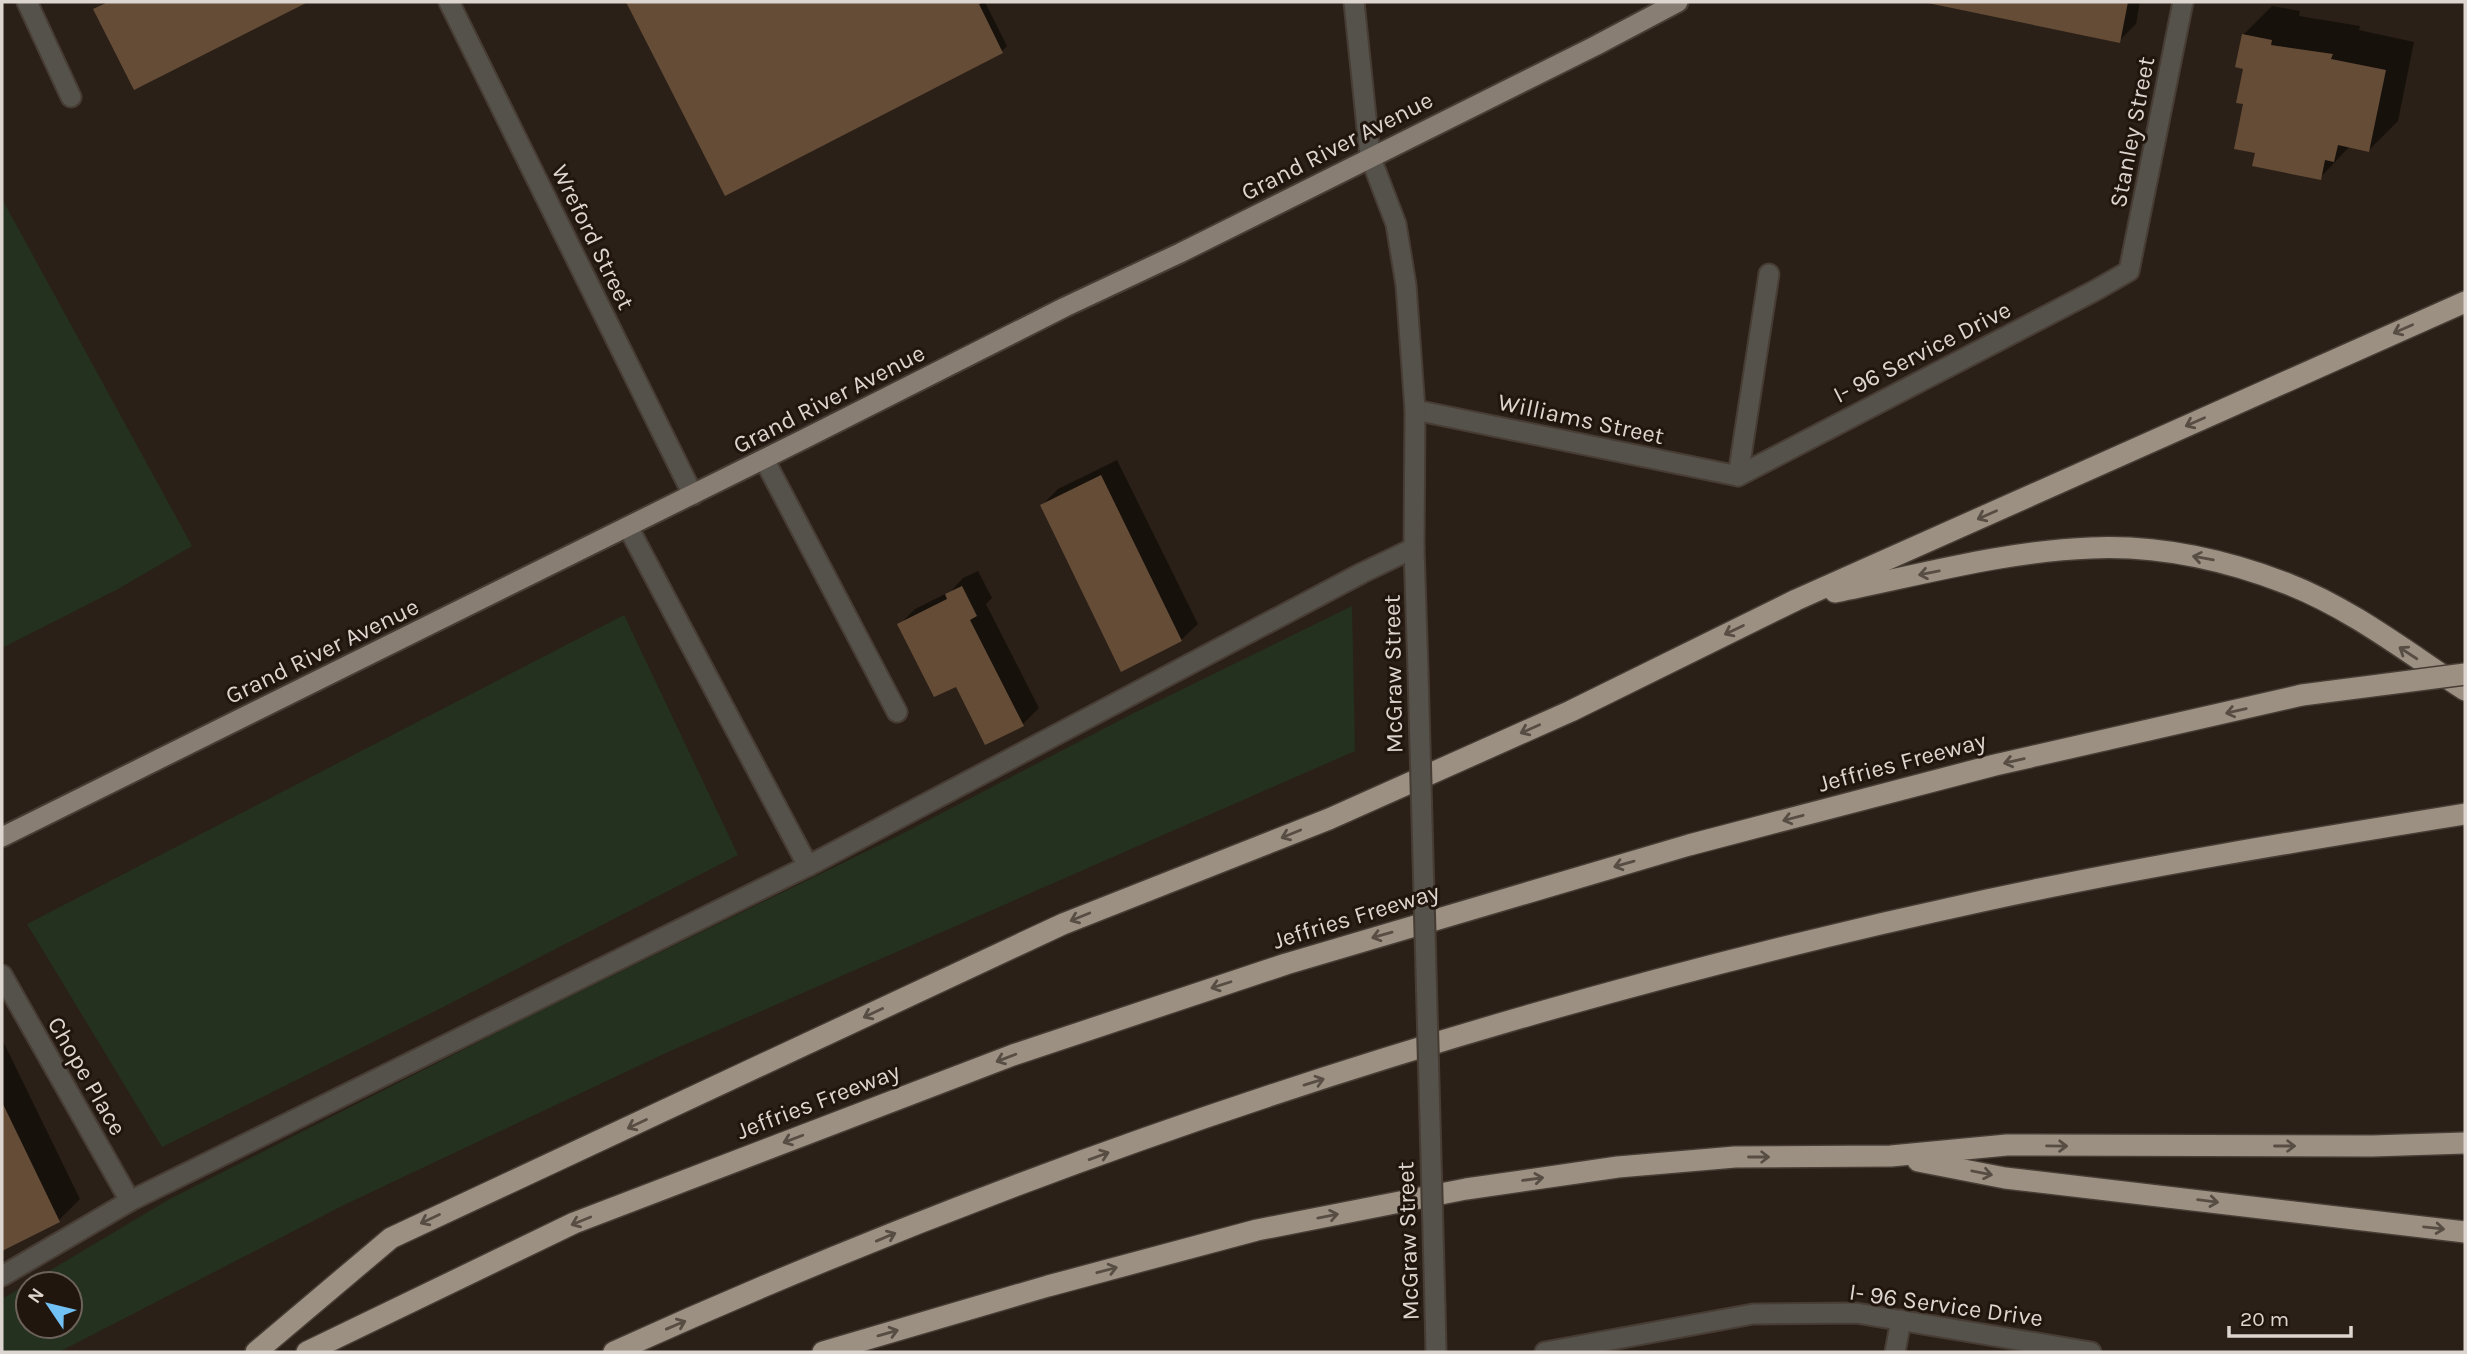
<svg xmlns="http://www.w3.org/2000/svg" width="2467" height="1354" viewBox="0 0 2467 1354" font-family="Karla,sans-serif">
<rect width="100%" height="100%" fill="#2b2017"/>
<g fill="#23311e" fill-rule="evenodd">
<polygon points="2,199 192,546 118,589 2,648"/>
<path d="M1352,606L1355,751L668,1052L344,1205L59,1352H2V1299L168,1200L524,1019L898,836L1132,714ZM28,1284H70V1326H28Z"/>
<polygon points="624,615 738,855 443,1007 162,1147 27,924"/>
</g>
<g fill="#0007">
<polygon points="104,2 304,2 135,88 96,10"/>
<polygon points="628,2 985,2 1007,46 1002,51 725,193"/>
<polygon points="1926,2 2140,2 2136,24 2119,41"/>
<polygon points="2272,6 2300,11 2299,16 2360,26 2359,30 2414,42 2398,121 2369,150 2350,146 2320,178 2257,151 2246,103 2244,34"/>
<polygon points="1117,460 1198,624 1181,640 1042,505 1058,489"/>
<polygon points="978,571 992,598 986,604 1039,708 1023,724 957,684 899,625 915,609 951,591 963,578"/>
<polygon points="2,1039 80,1199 59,1220 2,1249"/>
</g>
<g fill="#654c37">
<polygon points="108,2 308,2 134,90 93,9"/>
<polygon points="626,2 984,2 979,4 1003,53 725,196"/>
<polygon points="1923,2 2128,2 2120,43"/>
<polygon points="2242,34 2272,40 2271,45 2333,54 2331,59 2386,70 2369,152 2338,145 2334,162 2325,160 2321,180 2252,166 2255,153 2234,149 2243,104 2236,103 2243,69 2235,67"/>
<polygon points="1101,475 1182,641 1121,672 1040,505"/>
<polygon points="962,586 977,616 970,620 1024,726 985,745 956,687 934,697 897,624 947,599 945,594"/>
<polygon points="2,1102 60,1222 2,1251"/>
</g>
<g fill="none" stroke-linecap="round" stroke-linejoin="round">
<g stroke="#473d34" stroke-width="23">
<g id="service">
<polyline points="27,2 71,97"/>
<polyline points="764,459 897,712"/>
<polyline points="1738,476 1769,274"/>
<polyline points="2,1276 130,1201 808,866 1362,573 1414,548"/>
</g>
</g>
<g stroke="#473d34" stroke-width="23">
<g id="minor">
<polyline points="449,2 693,495"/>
<polyline points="1415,410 1738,476 2096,290 2129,271 2183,2"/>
<polyline points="628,527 808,866"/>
<polyline points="2,975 130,1201"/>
<polyline points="1895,1352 1901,1320"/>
</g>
</g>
<g stroke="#473d34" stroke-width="23">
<g id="tertiary">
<polyline points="1354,2 1370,156 1396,224 1406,285 1415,410 1414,548 1418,671"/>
<polyline points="1435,1307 1436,1352"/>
<polyline points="1545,1352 1753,1314 1856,1313 2091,1352"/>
</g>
</g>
<g stroke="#473d34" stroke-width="23">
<polyline id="primary" points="2,837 804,439 1065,307 1180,253 1595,46 1678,2"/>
</g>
<g stroke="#473d34" stroke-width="24">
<g id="motorway">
<path d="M1835,592C1920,575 2005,551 2091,548C2158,545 2226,560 2288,584C2352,609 2408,653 2465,690"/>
<polyline points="1918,1161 2005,1178 2465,1232"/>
<polyline points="256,1352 391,1238 1063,924 1329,819 1571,711 1796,600 2465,302"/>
<polyline points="307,1352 574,1223 1013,1055 1286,964 1689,845 1995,765 2302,695"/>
<path d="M614,1352C1053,1153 1516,1002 1987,900C2145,866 2305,840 2465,814"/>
<polyline points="823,1352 1048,1286 1257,1230 1466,1189 1618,1167 1735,1157 1891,1156 2007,1145 2372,1146 2465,1143"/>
</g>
</g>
<use href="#service" stroke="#55514b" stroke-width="19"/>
<use href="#minor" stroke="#55514b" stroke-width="19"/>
<use href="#tertiary" stroke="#55514b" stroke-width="19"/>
<use href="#primary" stroke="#887e73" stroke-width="19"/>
<use href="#motorway" stroke="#9c9083" stroke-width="21"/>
<g stroke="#473d34" stroke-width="23" stroke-linecap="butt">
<polyline id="tertiary-bridge" points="1418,671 1435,1307"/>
</g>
<g stroke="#473d34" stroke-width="24" stroke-linecap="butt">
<polyline id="motorway-bridge" points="2302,695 2465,674"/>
</g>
<use href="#tertiary-bridge" stroke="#55514b" stroke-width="19"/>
<use href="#motorway-bridge" stroke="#9c9083" stroke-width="21"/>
</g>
<defs><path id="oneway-shaft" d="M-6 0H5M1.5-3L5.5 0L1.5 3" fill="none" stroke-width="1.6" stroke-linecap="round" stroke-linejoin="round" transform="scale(1.75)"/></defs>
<g stroke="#584d43">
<use href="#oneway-shaft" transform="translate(2403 329) rotate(156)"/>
<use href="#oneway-shaft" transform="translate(2195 422) rotate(156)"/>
<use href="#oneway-shaft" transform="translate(1987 515) rotate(156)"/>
<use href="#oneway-shaft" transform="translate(2203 558) rotate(-170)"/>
<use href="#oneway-shaft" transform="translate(1929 573) rotate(169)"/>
<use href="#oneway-shaft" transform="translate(1734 630) rotate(154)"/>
<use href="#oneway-shaft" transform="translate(2408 653) rotate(-147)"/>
<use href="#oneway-shaft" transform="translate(2236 711) rotate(167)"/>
<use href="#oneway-shaft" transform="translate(1530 729) rotate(156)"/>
<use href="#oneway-shaft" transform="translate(2014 761) rotate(167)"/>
<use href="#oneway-shaft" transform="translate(1793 818) rotate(165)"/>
<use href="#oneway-shaft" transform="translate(1291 834) rotate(158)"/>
<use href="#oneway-shaft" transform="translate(1624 864) rotate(164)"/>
<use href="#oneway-shaft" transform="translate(1080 917) rotate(158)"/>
<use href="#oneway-shaft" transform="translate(1382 935) rotate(164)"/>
<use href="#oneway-shaft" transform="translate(1221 985) rotate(162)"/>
<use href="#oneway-shaft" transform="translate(873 1013) rotate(155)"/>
<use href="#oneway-shaft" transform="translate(1006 1058) rotate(159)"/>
<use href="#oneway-shaft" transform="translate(1314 1082) rotate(-17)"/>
<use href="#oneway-shaft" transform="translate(637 1124) rotate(155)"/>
<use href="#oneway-shaft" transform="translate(793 1139) rotate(159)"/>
<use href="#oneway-shaft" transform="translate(2057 1146) rotate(1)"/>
<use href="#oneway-shaft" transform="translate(2285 1146)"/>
<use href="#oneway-shaft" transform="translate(1099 1156) rotate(-20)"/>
<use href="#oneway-shaft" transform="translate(1759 1157)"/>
<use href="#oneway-shaft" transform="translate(1982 1173) rotate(11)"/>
<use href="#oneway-shaft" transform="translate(1533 1179) rotate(-8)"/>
<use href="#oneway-shaft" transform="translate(2208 1201) rotate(7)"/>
<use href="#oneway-shaft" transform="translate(1328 1216) rotate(-11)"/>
<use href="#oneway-shaft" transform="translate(430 1219) rotate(155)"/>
<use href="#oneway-shaft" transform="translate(581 1221) rotate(158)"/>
<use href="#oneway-shaft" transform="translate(2434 1228) rotate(6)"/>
<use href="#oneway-shaft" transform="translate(886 1237) rotate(-23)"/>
<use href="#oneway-shaft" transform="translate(1107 1270) rotate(-15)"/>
<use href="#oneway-shaft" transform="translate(676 1325) rotate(-23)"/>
<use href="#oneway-shaft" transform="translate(888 1333) rotate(-16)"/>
</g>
<g text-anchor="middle" stroke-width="6" stroke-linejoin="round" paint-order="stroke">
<g font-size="24" fill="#ddd5cf" stroke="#21160e">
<text transform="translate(2132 132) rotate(-79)" y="8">Stanley Street</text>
<text transform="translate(1337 146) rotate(-27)" y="8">Grand River Avenue</text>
<text transform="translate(593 237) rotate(64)" y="8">Wreford Street</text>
<text transform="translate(1922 352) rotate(-27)" y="8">I- 96 Service Drive</text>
<text transform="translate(829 399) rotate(-27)" y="8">Grand River Avenue</text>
<text transform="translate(1581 419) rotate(12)" y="8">Williams Street</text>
<text transform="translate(322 651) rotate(-26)" y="8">Grand River Avenue</text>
<text transform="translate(1393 674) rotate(-91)" y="8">McGraw Street</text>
<text transform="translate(1902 762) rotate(-15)" y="8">Jeffries Freeway</text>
<text transform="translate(1356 916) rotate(-17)" y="8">Jeffries Freeway</text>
<text transform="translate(87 1076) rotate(60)" y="8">Chope Place</text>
<text transform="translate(818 1101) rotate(-21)" y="8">Jeffries Freeway</text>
<text transform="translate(1408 1241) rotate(-92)" y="8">McGraw Street</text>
<text transform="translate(1946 1305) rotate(8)" y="8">I- 96 Service Drive</text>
</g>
</g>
<rect width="2467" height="1354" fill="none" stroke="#ddd5cf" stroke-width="7"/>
<g transform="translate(49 1305) rotate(305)"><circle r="33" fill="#21160e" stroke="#6c625b" stroke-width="2"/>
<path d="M0-5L12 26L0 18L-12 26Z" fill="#72c1f5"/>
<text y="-10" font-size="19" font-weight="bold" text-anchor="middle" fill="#ddd5cf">N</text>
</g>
<path d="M2229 1326v10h122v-10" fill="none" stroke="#ddd5cf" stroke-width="3.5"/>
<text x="2240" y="1326" font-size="21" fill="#ddd5cf" stroke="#21160e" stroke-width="5" paint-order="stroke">20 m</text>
</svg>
